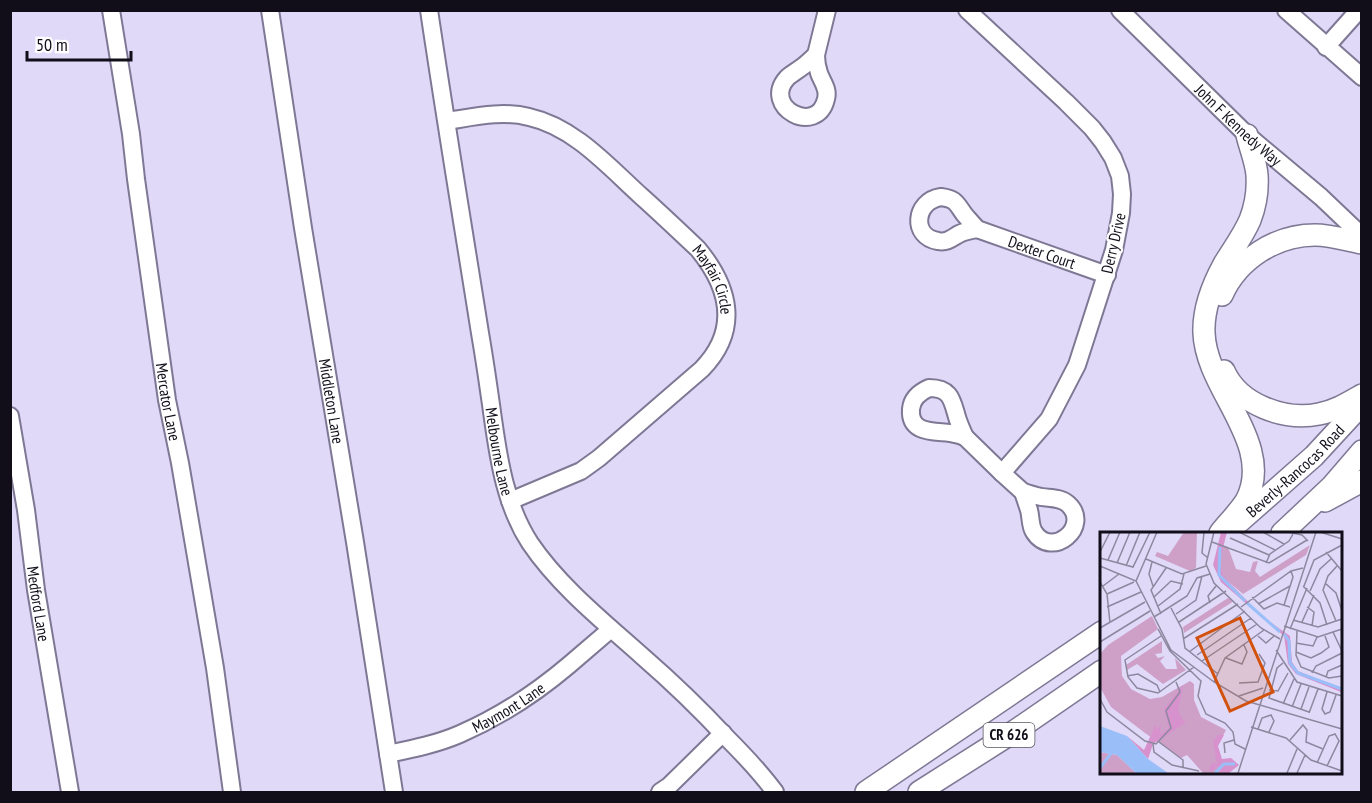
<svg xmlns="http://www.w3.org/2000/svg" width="1372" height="803" viewBox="0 0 1372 803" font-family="'PT Sans Narrow',sans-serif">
<rect width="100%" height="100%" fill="#e0d9f8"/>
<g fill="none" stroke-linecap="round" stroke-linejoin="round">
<g stroke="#7e7894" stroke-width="20">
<g id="minor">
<path id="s1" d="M111,10L131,134L136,179L167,400L180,463L215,668L232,792"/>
<path id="s2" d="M270,10L303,228L355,542L394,792"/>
<path id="s3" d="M429,10C445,118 463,226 480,333C485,362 489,390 493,419C499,462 506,506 530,543C559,586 604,622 642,656C672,682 700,709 727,738C744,755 761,773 775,792"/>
<polyline points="967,10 1066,102 1092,128 1103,142 1113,158 1120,176 1122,194 1121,213 1114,250 1077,365 1049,419 1002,473"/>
<path id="s4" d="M1120,10L1247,135L1321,197L1362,236"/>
<polyline points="1286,10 1362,77"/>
<polyline points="1326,47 1359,10"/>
<path d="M816,55C816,61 817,67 819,73C822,82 829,89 826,99C817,137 761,107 787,78C791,74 797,71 802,67C807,64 811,59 816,55Z"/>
<polyline points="816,55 827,10"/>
<path id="s5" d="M447,121C473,117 503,110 529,117C574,127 608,166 641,196C660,213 679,231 698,249C730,288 740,330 702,369L599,458L581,471L510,501"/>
<path d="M941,197C956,199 956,203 964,214C968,219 973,224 977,229C971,230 965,231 959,234C952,238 947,243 938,241C911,237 914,201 941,197Z"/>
<path id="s6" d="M977,229L1107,275"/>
<path d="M929,388C951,388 952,400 957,417C959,424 962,430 965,437C960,435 955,434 950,433C934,431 909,434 911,409C912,398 920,392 929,388Z"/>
<path id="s7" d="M10,416L26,510L36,590L70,792"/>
<polyline points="965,437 1002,473 1023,492"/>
<path d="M1023,492C1028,493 1032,495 1037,496C1047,499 1059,496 1068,504C1092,526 1052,560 1034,532C1030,526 1031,517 1029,510C1027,504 1025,498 1023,492Z"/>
<path id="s8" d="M388,754C412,749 437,744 460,734C499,717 536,693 569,665C583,653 597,641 611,629"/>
<polyline points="660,792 669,786 723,733"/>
</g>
</g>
<g stroke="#7e7894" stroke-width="24">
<g id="major">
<path d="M1222,295C1238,259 1276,235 1315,235C1330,235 1347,240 1362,243"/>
<path d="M1224,371C1239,405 1285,421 1319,414C1335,411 1348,403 1362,395"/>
<polyline points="1325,501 1362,481"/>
<path id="s9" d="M1239,522L1314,456L1362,404"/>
<path d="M1220,533C1228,523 1239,512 1246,501C1276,444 1206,390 1204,333C1203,309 1213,284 1224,264C1233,249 1243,236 1250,220C1255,207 1258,190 1257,175C1256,162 1250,148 1247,135"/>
<polyline points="1282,533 1331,487 1362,451"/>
<polyline points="866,792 1102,632"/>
<polyline points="919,792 1012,733 1102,671"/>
</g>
</g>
<use href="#minor" stroke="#fff" stroke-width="16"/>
<use href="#major" stroke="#fff" stroke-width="21"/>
</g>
<g text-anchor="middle" stroke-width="4.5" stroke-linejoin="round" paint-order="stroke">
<rect fill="#fff" stroke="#58565e" stroke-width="1.5" x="983.5" y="723" width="51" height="24" rx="4.5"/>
<g font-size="15" font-weight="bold" fill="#110e19">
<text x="1009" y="740">CR 626</text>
</g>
<g font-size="16" fill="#110e19" stroke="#fff">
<text dy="6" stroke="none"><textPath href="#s4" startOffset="165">John F Kennedy Way</textPath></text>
<text transform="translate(1113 243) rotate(-77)" y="6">Derry Drive</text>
<text dy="6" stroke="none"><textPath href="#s6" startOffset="69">Dexter Court</textPath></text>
<text dy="6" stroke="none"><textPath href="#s5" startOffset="334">Mayfair Circle</textPath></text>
<text dy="6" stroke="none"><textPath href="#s1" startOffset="396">Mercator Lane</textPath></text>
<text dy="6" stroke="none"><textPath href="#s2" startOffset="396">Middleton Lane</textPath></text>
<text dy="6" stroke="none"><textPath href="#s3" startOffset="447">Melbourne Lane</textPath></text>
<text dy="6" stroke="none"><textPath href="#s9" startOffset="76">Beverly-Rancocas Road</textPath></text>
<text dy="6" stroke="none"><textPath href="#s7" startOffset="190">Medford Lane</textPath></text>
<text dy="6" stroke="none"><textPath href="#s8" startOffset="130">Maymont Lane</textPath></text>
</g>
</g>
<g transform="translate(1100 532)">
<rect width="242" height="242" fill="#e0d9f8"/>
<path d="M84,0H97L96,36L90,39L55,24L57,20L68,24ZM122,13L128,15L136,37L150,40L153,30L158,29L155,39L160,45L210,13L206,23L143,62L124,46L118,33ZM128,66L134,69L84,101L83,95ZM52,84L58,97L21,124L22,144L31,157L50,167L62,165L90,149L94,152V168L101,185L126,198L115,219L120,241H103L87,223L81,226L45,201L11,175L0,155V122L8,113ZM62,109V121L55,122L58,126L65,124L60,129L66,137H77L75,126L86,138L63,152L37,132L27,138L26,133ZM0,220L17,223L36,241H0Z" fill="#cea0c8"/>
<path d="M121,0H127L119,32L124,45L163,85L190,104L192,130L198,139L241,156V160L196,142L188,132L184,104L121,50L113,33ZM83,153L78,179L84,190L88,189L53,212L48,227L27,204L44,218L56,192L57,198L61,192L60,203L69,196L64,177ZM118,203H124L118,214L122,227L131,226L139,233L129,241H120L118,234L111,240L109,236L113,230L117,233L113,209Z" fill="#d792ce"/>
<path d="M0,194L27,204L48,227L68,241H36L17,223L0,220Z" fill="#9abff8"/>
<path fill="none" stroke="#9abff8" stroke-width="3" d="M120,15L119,43L145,69M147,71L180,100M184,102L189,109L190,131L198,141L242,157M0,236L12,220M115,241L124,232H135"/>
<path fill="none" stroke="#8d889f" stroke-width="1.5" d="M104,0L102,21L108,26M114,0L106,32L114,51L161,96L180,107M139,0L175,18M163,0L184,12M188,0L202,3L208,9M220,0L242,7M130,6L169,23M112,10L169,31L207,8M0,20L10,0M226,20L242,39M0,26L33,35L50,0M46,27L82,42L106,34M8,28L20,0M52,30L49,42L53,54M17,31L30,0M166,31L170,22L189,9L193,2M0,34L36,49L71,118L114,150L146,169L242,197M26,34L40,0M36,49L57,0M0,50L7,62L10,91M225,51L236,61L242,79M3,54L19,42M203,54L220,71L227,93M204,54L214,28L242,13M210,59L220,37L231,27M7,62L34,50M54,65L71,49L83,52M152,65L164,77L177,71L190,75M110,71L108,64L116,54M158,72L190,54M184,73L193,45L191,39M58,74L80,57L84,42M7,75L41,60M141,75L191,39L203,36M207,75L214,80L212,94M71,76L82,97L85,116L118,142M61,82L51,58L66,36M76,82L96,68L102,44M54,85L87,64L97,46L110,42M193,88L218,95L242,87M236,89L223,58L228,44L237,34M79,90L126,59M202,90L214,63M184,94L218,105L242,97M0,96L45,70M58,97L70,119L101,149L98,164L106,182L125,191L133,200L135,212L145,217M190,97L207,56M197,99L196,123L201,135L229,146L242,144M233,100L242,119M61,104L25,128L28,145L37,156L58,161L94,135M158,104L166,111L174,104M83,107L138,72M0,110L50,79M196,111L213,114L217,105M176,118L197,150L242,164M89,120L145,79M196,120L211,126L221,121L229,115L225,104M97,123L151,86M126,126L142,132L147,120L144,113M102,129L157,92M183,131L177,136L169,166L209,180M212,141L216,134L242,121M27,144L38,142L57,153L60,160M226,145L228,139L242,133M114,150L125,126L164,98M139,151L158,150L165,131L159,122M169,158L178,159L188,141M227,160L222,177L225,182L230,180L236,163M139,164L163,156M0,167L7,180L45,209L56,212L71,196L66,179L80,160L76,150M183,172L194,147M192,175L201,152M201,177L209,155M209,181L218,157M151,195L186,206L211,228L242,239M158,197L162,186L171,183L174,189L169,200M190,208L203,193L207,198L206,210L223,217M59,210L83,228V237M53,212L54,220L72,233L99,239M125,221L124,211L134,208M217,231L229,204L235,202L239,209L227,234M138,241L216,0M187,241L197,217M197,241L205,223"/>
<path fill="#d2520d" fill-opacity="0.15" stroke="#d2520d" stroke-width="3" d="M140,86L173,160L130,179L97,106Z"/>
<rect width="242" height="242" fill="none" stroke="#110e19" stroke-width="3"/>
</g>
<rect width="1372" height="803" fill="none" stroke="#110e19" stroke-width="24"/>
<path d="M27 51v9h104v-9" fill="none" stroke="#110e19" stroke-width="3"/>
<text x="36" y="51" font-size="18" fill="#110e19" stroke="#ffffff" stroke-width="4.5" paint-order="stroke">50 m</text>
</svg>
